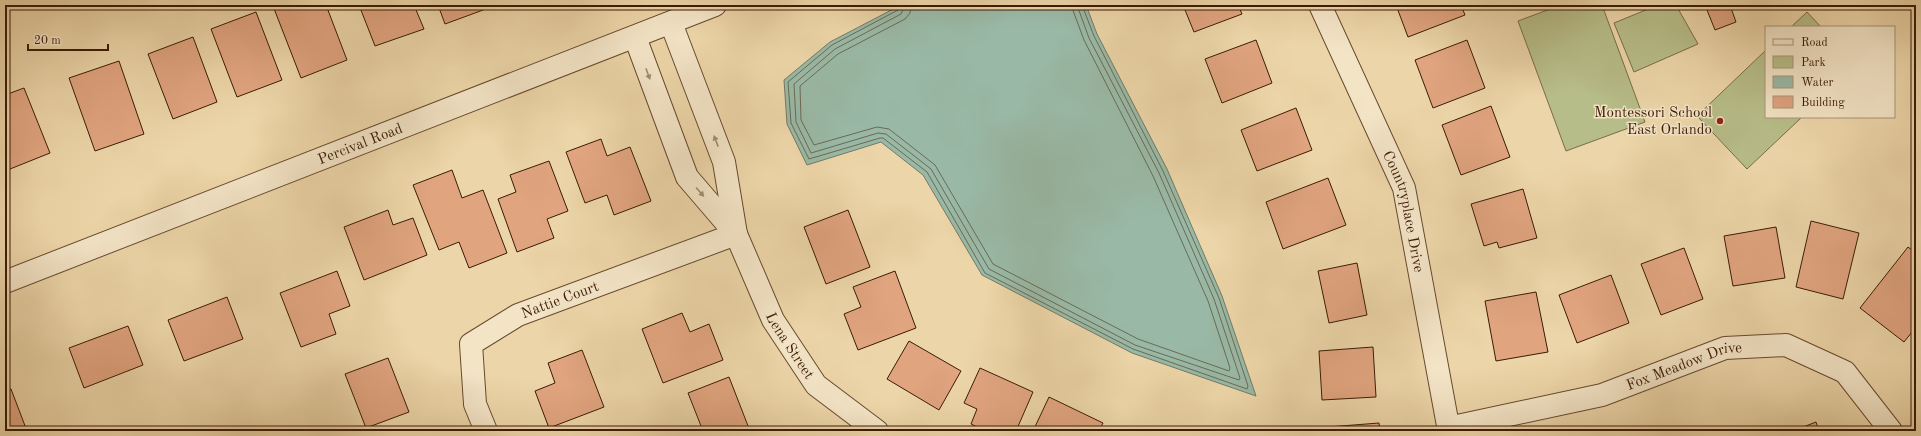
<svg xmlns="http://www.w3.org/2000/svg" width="1921" height="436" viewBox="0 0 1921 436" font-family="'Old Standard TT',serif">
<rect width="100%" height="100%" fill="#ecd5a8"/>
<filter id="stains"><feTurbulence type="fractalNoise" baseFrequency=".005" numOctaves="4"/><feColorMatrix values="0 0 0 0 .2 0 0 0 0 .09 0 0 0 0 .02 0 0 0 .5 -.17"/></filter>
<radialGradient id="worn" r=".72"><stop offset=".6" stop-color="#630" stop-opacity="0"/><stop offset="1" stop-color="#630" stop-opacity=".3"/></radialGradient>
<g fill="#b7bd88" stroke="#796c47">
<polygon points="1561,5 1602,5 1645,122 1566,151 1518,21"/>
<polygon points="1658,5 1676,5 1698,44 1634,72 1614,23"/>
<polygon points="1807,12 1821,27 1791,27"/>
<polygon points="1766,50 1766,117 1802,117 1747,169 1697,116"/>
</g>
<polygon fill="#99b9a6" stroke="#737a66" points="901,5 1086,5 1097,34 1167,169 1222,296 1256,396 1132,353 982,275 923,175 881,142 807,165 787,124 784,80 830,42"/>
<g fill="none" stroke-linecap="round" stroke-linejoin="round">
<g stroke="#6a6a56" stroke-width="1">
<polyline points="900,5 898,10 832,45 788,82 791,123 809,159 880,138 883,138 927,172 985,273 1133,349 1247,389 1248,386 1219,298 1163,171 1094,36 1082,5"/>
<polyline points="905,5 901,14 835,49 794,84 796,122 811,153 878,133 886,134 931,169 989,269 1135,345 1239,380 1240,378 1214,299 1159,173 1089,38 1077,5"/>
<polyline points="911,5 910,13 905,19 838,54 800,86 801,120 814,145 877,127 889,129 935,165 993,264 1138,339 1229,371 1230,368 1208,301 1153,176 1084,40 1071,5"/>
</g>
</g>
<g fill="#e0a47f" stroke="#3b1b06">
<polygon points="275,5 326,5 347,60 301,78 273,6"/>
<polygon points="359,5 414,5 424,29 375,46"/>
<polygon points="438,5 493,5 494,6 445,24"/>
<polygon points="1183,5 1238,5 1242,14 1194,32"/>
<polygon points="1396,5 1461,5 1465,15 1408,37"/>
<polygon points="1705,5 1730,5 1736,22 1715,30"/>
<polygon points="256,12 282,80 237,97 211,29"/>
<polygon points="193,37 217,102 173,119 148,54"/>
<polygon points="1256,40 1272,83 1222,103 1205,59"/>
<polygon points="1467,40 1485,88 1433,108 1415,60"/>
<polygon points="119,61 144,134 95,151 69,78"/>
<polygon points="24,88 50,153 5,171 5,95"/>
<polygon points="1491,106 1510,157 1461,175 1442,125"/>
<polygon points="1296,108 1312,150 1257,171 1241,130"/>
<polygon points="601,139 607,156 630,147 651,201 614,215 607,195 585,203 566,152"/>
<polygon points="549,161 568,211 547,219 554,238 517,252 498,199 516,192 510,175"/>
<polygon points="452,170 462,198 483,190 507,253 469,268 459,242 439,250 413,185"/>
<polygon points="1328,178 1346,225 1283,249 1266,202"/>
<polygon points="1523,189 1537,238 1499,248 1497,242 1484,246 1471,204"/>
<polygon points="388,210 393,225 413,218 427,255 364,280 344,227"/>
<polygon points="848,210 870,267 826,284 804,227"/>
<polygon points="1811,221 1859,233 1843,299 1796,287"/>
<polygon points="1776,227 1785,278 1733,286 1724,236"/>
<polygon points="1908,247 1916,253 1916,271 1912,276 1916,279 1916,327 1904,342 1860,308"/>
<polygon points="1684,248 1703,299 1661,315 1641,264"/>
<polygon points="1357,263 1367,315 1329,323 1318,271"/>
<polygon points="337,271 350,306 329,314 336,334 301,347 280,293"/>
<polygon points="895,271 916,328 858,350 844,314 861,307 853,287"/>
<polygon points="1611,275 1629,323 1577,343 1559,295"/>
<polygon points="1536,292 1548,352 1496,361 1485,301"/>
<polygon points="227,297 243,339 184,361 168,320"/>
<polygon points="682,313 690,332 709,324 723,360 663,383 642,329"/>
<polygon points="128,326 143,365 84,388 69,348"/>
<polygon points="909,341 961,371 939,410 887,379"/>
<polygon points="1373,347 1376,397 1322,400 1319,351"/>
<polygon points="582,350 604,407 549,428 535,391 555,383 548,363"/>
<polygon points="388,358 409,412 366,428 345,374"/>
<polygon points="980,368 1033,392 1016,431 985,431 971,424 977,409 964,403"/>
<polygon points="729,377 750,431 703,431 688,393"/>
<polygon points="11,389 27,431 5,431 5,391"/>
<polygon points="1049,397 1103,423 1099,431 1033,431"/>
<polygon points="1816,422 1819,431 1793,431"/>
<polygon points="1379,423 1380,431 1328,431 1328,427"/>
</g>
<g fill="none" stroke-linecap="round" stroke-linejoin="round">
<g stroke="#674a2e" stroke-width="24">
<g id="minor">
<path id="s1" d="M1320,5L1404,188L1449,431"/>
<path id="s2" d="M671,23L724,162L736,234L773,320L816,385L877,431"/>
<polyline points="635,37 687,177 736,234"/>
<path id="s3" d="M5,282L715,5"/>
<path id="s4" d="M1448,428L1602,395L1725,348L1786,345L1845,372L1891,431"/>
<path id="s5" d="M486,431L475,404L471,344L518,315L736,234"/>
</g>
</g>
<use href="#minor" stroke="#f3e4c6" stroke-width="22"/>
</g>
<defs><path id="oneway-solid" d="M-6-.8H1V-3.2L6.5 0L1 3.2V.8H-6Z"/></defs>
<g fill="#a08a70">
<use href="#oneway-solid" transform="translate(648 74) rotate(70)"/>
<use href="#oneway-solid" transform="translate(716 141) rotate(-111)"/>
<use href="#oneway-solid" transform="translate(700 192) rotate(49)"/>
</g>
<circle fill="#8f2418" stroke="#f3e4c6" stroke-width="1.5" cx="1720" cy="121" r="4"/>
<g text-anchor="middle" stroke-width="3" stroke-linejoin="round" paint-order="stroke">
<g font-size="15" fill="#3b1b06" stroke="#f3e4c6" text-anchor="end">
<text x="1712" y="117">Montessori School<tspan x="1712" dy="17">East Orlando</tspan></text>
</g>
<g font-size="15" fill="#3b1b06" stroke="#f3e4c6">
<text dy="5" stroke="none"><textPath href="#s3" startOffset="381">Percival Road</textPath></text>
<text dy="5" stroke="none"><textPath href="#s1" startOffset="224">Countryplace Drive</textPath></text>
<text dy="5" stroke="none"><textPath href="#s5" startOffset="189">Nattie Court</textPath></text>
<text dy="5" stroke="none"><textPath href="#s2" startOffset="346">Lena Street</textPath></text>
<text dy="5" stroke="none"><textPath href="#s4" startOffset="245">Fox Meadow Drive</textPath></text>
</g>
</g>
<rect width="1921" height="436" fill="none" stroke="#ecd5a8" stroke-width="20"/>
<rect x="6" y="6" width="1909" height="424" fill="none" stroke="#3b1b06" stroke-width="2"/>
<rect x="10" y="10" width="1901" height="416" fill="none" stroke="#3b1b06"/>
<rect x="1765" y="26" width="130" height="92" fill="#f3e4c6" stroke="#a99479"/>
<rect x="1773" y="39" width="20" height="6" fill="#f3e4c6" stroke="#a99479"/>
<text x="1801" y="46" font-size="12" fill="#3b1b06">Road</text>
<rect x="1773" y="56" width="20" height="12" fill="#b7bd88" stroke="#a99479"/>
<text x="1801" y="66" font-size="12" fill="#3b1b06">Park</text>
<rect x="1773" y="76" width="20" height="12" fill="#99b9a6" stroke="#a99479"/>
<text x="1801" y="86" font-size="12" fill="#3b1b06">Water</text>
<rect x="1773" y="96" width="20" height="12" fill="#e0a47f" stroke="#a99479"/>
<text x="1801" y="106" font-size="12" fill="#3b1b06">Building</text>
<path d="M28 44v6h80v-6" fill="none" stroke="#3b1b06" stroke-width="2"/>
<text x="34" y="44" font-size="12" fill="#3b1b06" stroke="#f3e4c6" stroke-width="3" paint-order="stroke">20 m</text>
<rect width="100%" height="100%" filter="url(#stains)"/>
<rect width="100%" height="100%" fill="url(#worn)"/>
</svg>
